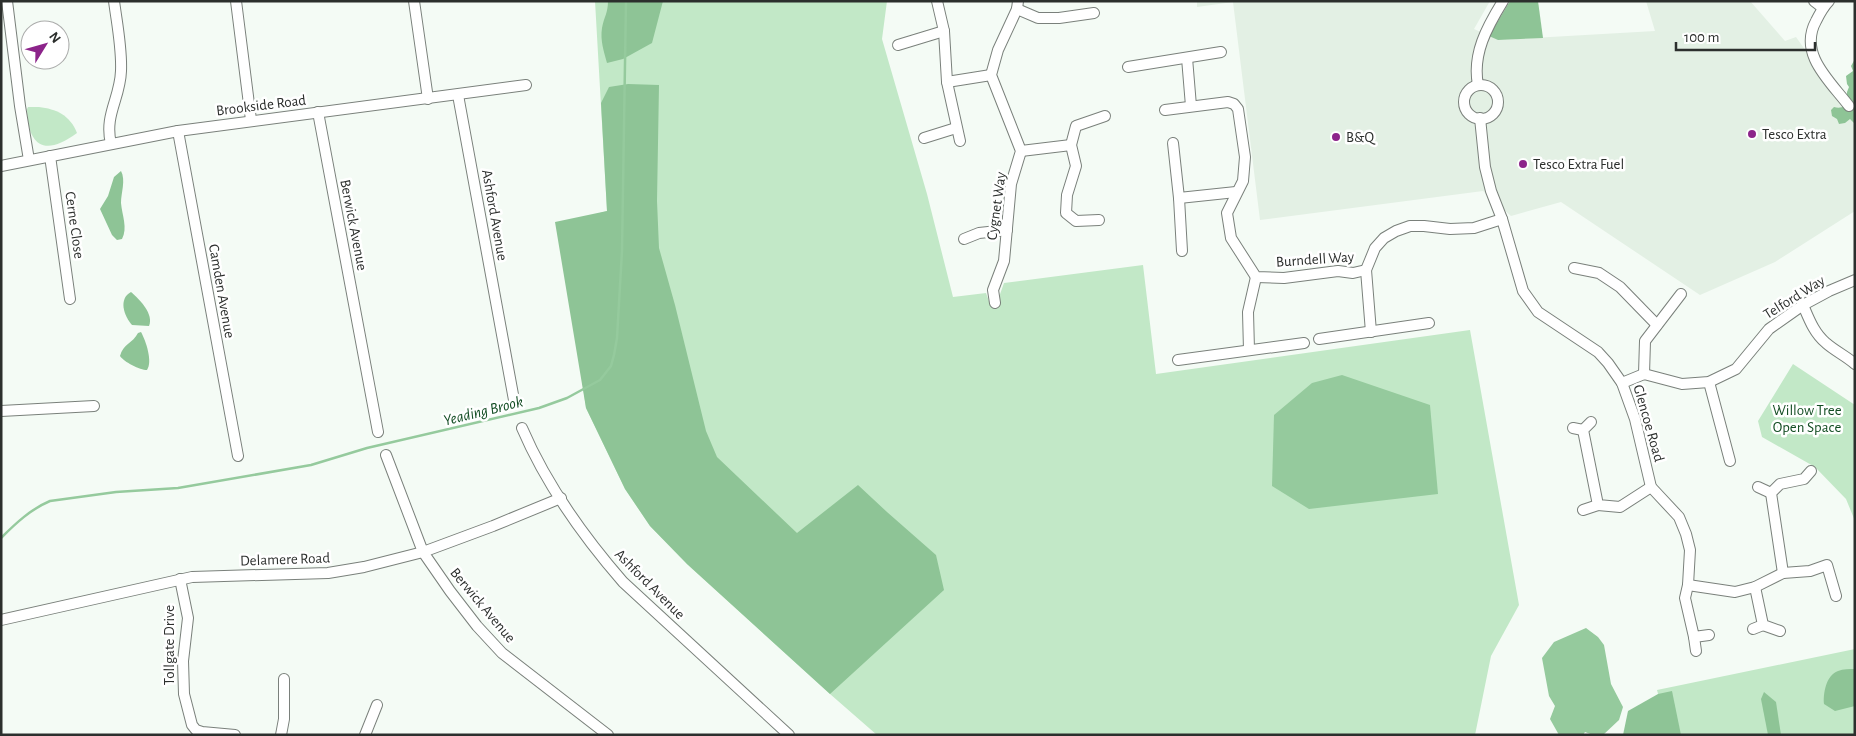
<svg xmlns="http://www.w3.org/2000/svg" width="1856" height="736" viewBox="0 0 1856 736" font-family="'Alegreya Sans',sans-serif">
<rect width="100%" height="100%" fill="#f4fbf5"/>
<polygon fill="#e3f0e4" points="1197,1 1490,1 1474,29 1499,40 1655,31 1646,1 1750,1 1785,41 1796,37 1855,120 1855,211 1775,262 1700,295 1561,202 1511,216 1483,191 1260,220 1233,2 1197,7"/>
<g fill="#c2e8c7">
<polygon points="595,1 887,1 882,39 927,194 953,297 986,293 990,304 1000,303 999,297 1004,283 1143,265 1156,374 1470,330 1519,605 1491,656 1475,735 877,735 830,694 687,564 650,526 625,489 586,408 560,224 607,211"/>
<path d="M39,107C56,109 70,115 77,133C46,156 28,148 27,109L28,107Z"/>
<polygon points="1793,364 1855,405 1855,521 1846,499 1815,467 1762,437 1758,421"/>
<polygon points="1855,649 1855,735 1669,735 1657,690"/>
</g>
<g fill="#8ec496">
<path d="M608,1H663L652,43L623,59L607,63C604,52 600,40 602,28C604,17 608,13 608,1Z"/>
<polygon points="1510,1 1538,1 1543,38 1498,40 1489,36"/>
<path d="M1855,59V124L1850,119L1845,123L1839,124L1837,119L1832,116L1831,110L1834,107C1841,109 1846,106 1852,102L1847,97V92L1849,87L1847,84L1846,76L1853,71L1851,66Z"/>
<polygon points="628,84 659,85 657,201 659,248 675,305 706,431 717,457 797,533 858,485 887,512 936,555 944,590 830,694 687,564 650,526 625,489 586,408 555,222 607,211 601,103 609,87"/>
<path d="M121,171C126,180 121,193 121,203C122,215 128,228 122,239L117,240L112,235L100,209L108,196L114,177Z"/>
<path d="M131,292C140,300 154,314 149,326L132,325C124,316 118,299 131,292Z"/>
<path d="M141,332C146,341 153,362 147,370C140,370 124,362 120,356C123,344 133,343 138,333Z"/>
<path d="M1855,669V706L1835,711L1824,704C1823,694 1826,675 1838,671C1843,669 1850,669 1855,669Z"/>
<polygon points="1672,691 1681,735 1623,735 1628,711 1658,694"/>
<polygon points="1764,692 1776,702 1781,735 1768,735 1761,699"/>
</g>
<g fill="#95ca9d">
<polygon points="1342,375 1430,405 1438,494 1309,509 1272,486 1274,415 1312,383"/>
<polygon points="1586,628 1598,637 1604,645 1611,684 1623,707 1619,720 1603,735 1593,735 1585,732 1583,735 1559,735 1550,719 1555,706 1549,696 1542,658 1554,642"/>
</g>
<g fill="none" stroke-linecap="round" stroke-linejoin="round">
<path stroke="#95ca9d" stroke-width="2.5" d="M1,538C16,523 31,509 50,501L116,492L178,488L311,465L367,448L539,408L567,398L600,380L611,366L614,355L617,338L622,251L626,1"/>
<g stroke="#7a807b" stroke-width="12">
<g id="minor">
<polyline points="7,1 20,106 29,160"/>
<polyline points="236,1 251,120"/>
<polyline points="414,1 428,99"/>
<polyline points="937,1 944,31 947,82 960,141"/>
<polyline points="1814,1 1823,8"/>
<path d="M1829,1C1823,7 1820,13 1816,21C1798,54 1830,81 1849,106"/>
<polyline points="1017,9 1038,18 1059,18 1094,13"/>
<polyline points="898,45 944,31"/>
<polyline points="1187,58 1191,106"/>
<polyline points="1128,67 1221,52"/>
<polyline points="947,82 991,75"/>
<path d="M1478,85C1472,54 1487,27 1503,1"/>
<circle cx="1481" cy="102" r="17"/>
<polyline points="458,95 514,400"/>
<polyline points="1165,110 1228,102 1234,104 1238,109 1245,157 1243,181 1227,213 1231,238 1256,277 1284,278 1338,271 1353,273 1366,270"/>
<polyline points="318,112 378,432"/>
<polyline points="1480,118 1485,167 1491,191 1502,219 1523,291 1538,312 1598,352 1608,363 1622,383 1635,419 1651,487 1679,517 1686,534 1690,550 1688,585 1685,598 1694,637 1709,635"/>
<polyline points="178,131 238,456"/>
<polyline points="924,138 956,128"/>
<polyline points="1173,143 1179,198 1236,192"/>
<path d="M111,144C104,115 120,99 121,71C122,48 117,24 114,1"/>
<polyline points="1021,151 1071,145"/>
<polyline points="50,156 70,299"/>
<polyline points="1,166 178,131 526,85"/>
<polyline points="1179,198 1182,251"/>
<polyline points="1099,220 1076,221 1066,213 1067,195 1076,166 1071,145 1076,126 1105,116"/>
<polyline points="964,239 979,233 1007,230"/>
<polyline points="1574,268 1599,273 1620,287 1657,325"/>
<polyline points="995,303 993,290 1004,261 1011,184 1021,151 991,75 998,50 1017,9 1018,1"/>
<path d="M1803,305C1809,319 1814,333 1826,343C1835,351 1846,356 1855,364"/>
<polyline points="1371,332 1366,270 1375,248 1384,238 1396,231 1410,226 1424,226 1450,229 1474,228 1502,219"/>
<polyline points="1319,339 1429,323"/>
<polyline points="1249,350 1248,312 1256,277"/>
<polyline points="1178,360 1304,343"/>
<polyline points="1644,374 1645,341 1681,294"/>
<polyline points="1709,382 1730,461"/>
<polyline points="1622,383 1644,374 1682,384 1709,382 1736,369 1769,329 1803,305 1829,291 1855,280"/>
<polyline points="1,411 94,406"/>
<polyline points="1591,422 1583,430 1598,505 1620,507 1651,487"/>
<path d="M522,428C546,484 583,536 623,582L789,735"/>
<polyline points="1573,428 1583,430"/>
<polyline points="386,455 423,552 450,591 477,626 502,653 608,735"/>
<polyline points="1758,487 1771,493"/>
<polyline points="1583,510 1598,505"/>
<polyline points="1783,573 1771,493 1780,484 1804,479 1811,471"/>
<polyline points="180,579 188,618 183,661 184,694 192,725 196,730 202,732 235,735"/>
<polyline points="1688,585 1735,592 1755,587 1783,573 1810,571 1827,565 1836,596"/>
<polyline points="1755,587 1763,625 1780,631"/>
<polyline points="1,620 192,577 328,573 364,567 423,552 493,526 561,498"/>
<polyline points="1753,629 1763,625"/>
<polyline points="1694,637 1696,651"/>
<polyline points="281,735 284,719 284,679"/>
<polyline points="365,735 377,705"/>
</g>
</g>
<use href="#minor" stroke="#fff" stroke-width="10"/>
</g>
<g fill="#8c248a" stroke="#fff" stroke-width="2">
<circle cx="1752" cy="134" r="5"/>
<circle cx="1336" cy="137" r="5"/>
<circle cx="1523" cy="164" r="5"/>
</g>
<g text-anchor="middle" stroke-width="5" stroke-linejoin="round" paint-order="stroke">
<g font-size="15" fill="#2c2f2d" stroke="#fff">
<text transform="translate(261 105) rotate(-7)" y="5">Brookside Road</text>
<text transform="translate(996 206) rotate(-82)" y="5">Cygnet Way</text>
<text transform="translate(495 215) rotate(80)" y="5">Ashford Avenue</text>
<text transform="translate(75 225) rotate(82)" y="5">Cerne Close</text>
<text transform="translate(354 225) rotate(79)" y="5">Berwick Avenue</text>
<text transform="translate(1315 259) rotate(-4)" y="5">Burndell Way</text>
<text transform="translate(222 291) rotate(80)" y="5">Camden Avenue</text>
<text transform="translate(1794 297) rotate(-32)" y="5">Telford Way</text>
<text transform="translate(1649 423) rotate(74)" y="5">Glencoe Road</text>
<text transform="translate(285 559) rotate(-2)" y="5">Delamere Road</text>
<text transform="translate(650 584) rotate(45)" y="5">Ashford Avenue</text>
<text transform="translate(483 605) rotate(50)" y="5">Berwick Avenue</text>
<text transform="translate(169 645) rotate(-90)" y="5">Tollgate Drive</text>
</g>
<g font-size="15" fill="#2c2f2d" stroke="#fff" text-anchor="start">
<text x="1762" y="139">Tesco Extra</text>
<text x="1346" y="142">B&amp;Q</text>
<text x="1533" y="169">Tesco Extra Fuel</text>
</g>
<g font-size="15" fill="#144e24" stroke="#fff">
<text x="1807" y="415">Willow Tree<tspan x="1807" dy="17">Open Space</tspan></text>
</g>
<g font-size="16" font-style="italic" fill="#104b21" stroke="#fff">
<text transform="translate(483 410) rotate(-14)" y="6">Yeading Brook</text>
</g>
</g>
<rect width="1856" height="736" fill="none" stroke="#2c2f2d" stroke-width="5"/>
<g transform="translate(45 45) rotate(53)"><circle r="24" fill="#ffffff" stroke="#abacab"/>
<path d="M0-4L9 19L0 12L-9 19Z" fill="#8c248a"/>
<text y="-8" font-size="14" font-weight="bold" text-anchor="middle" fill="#2c2f2d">N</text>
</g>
<path d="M1676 42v8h139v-8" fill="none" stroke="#2c2f2d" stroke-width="2.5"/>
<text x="1684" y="42" font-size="15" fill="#2c2f2d" stroke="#ffffff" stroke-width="4" paint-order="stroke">100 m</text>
</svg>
